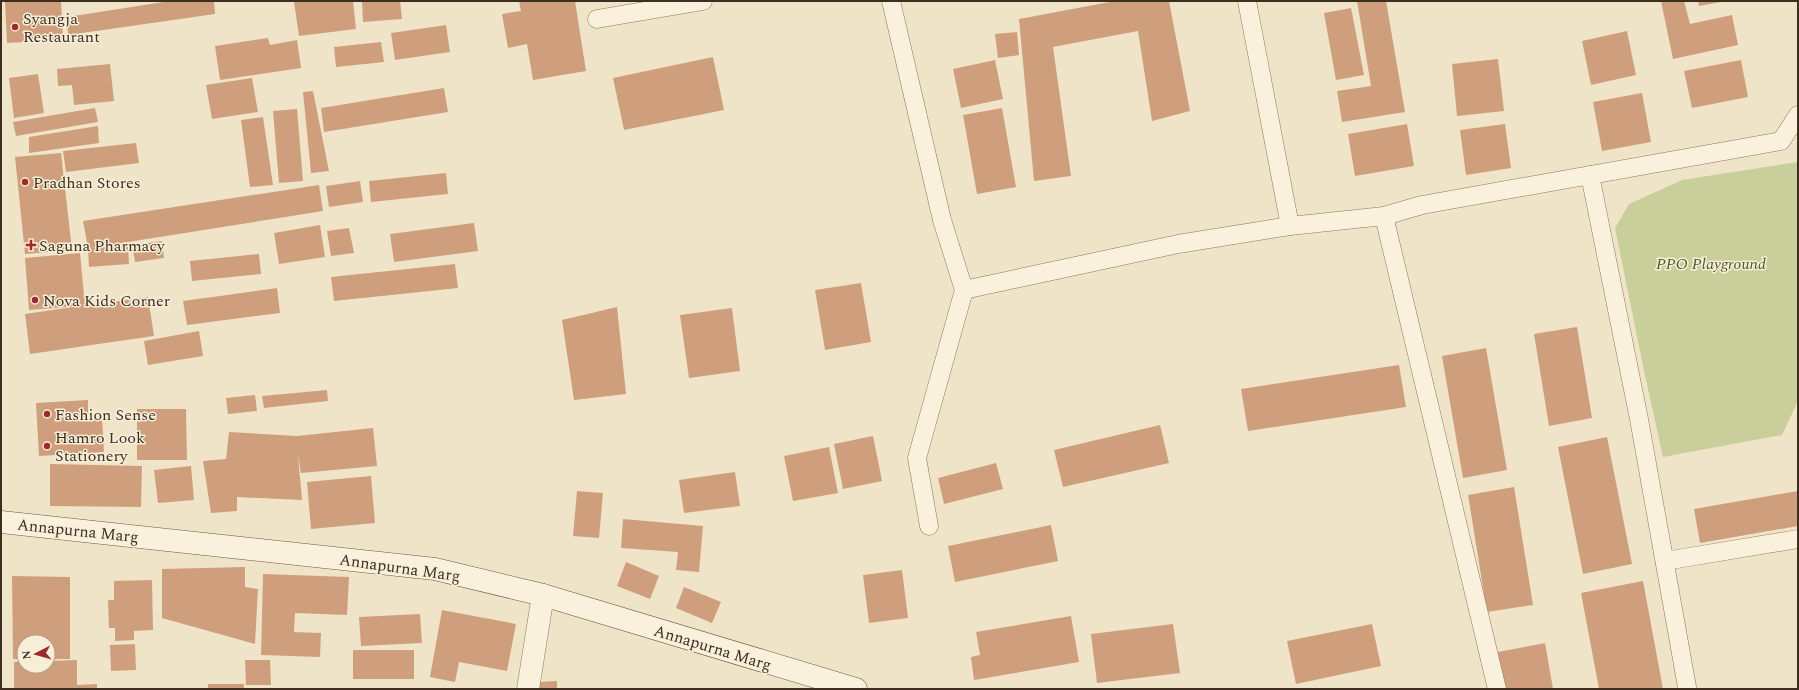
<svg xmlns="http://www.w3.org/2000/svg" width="1799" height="690" viewBox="0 0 1799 690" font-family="Spectral,serif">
<rect width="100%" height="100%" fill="#f0e4c8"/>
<polygon fill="#c9cf9b" points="1798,162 1798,401 1782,435 1663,457 1643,366 1615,228 1629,204 1682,180"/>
<g fill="#cf9f7d">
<polygon points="5,1 61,1 63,40 7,43"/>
<polygon points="170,1 214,1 215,14 68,35 67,17"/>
<polygon points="300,1 353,1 356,29 299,36 294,2"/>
<polygon points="362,1 400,1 402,19 363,22"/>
<polygon points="519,1 575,1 586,71 533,80 527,44 508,48 502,14 521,11"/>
<polygon points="1115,1 1169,1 1190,111 1152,121 1138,31 1053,47 1071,176 1034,181 1019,19"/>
<polygon points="1357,1 1386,1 1405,112 1342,122 1337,91 1371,86"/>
<polygon points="1661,1 1684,1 1690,24 1732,15 1738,45 1673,59"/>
<polygon points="1698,1 1721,1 1721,2 1699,6"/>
<polygon points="1351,8 1364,75 1336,80 1324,13"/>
<polygon points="446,25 450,52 395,60 391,33"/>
<polygon points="1627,31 1636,75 1591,85 1582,41"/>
<polygon points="1017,32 1019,55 998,58 995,34"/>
<polygon points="268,38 270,45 297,40 301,68 220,80 215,46"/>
<polygon points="381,42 384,62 336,67 334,47"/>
<polygon points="713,57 724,110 624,130 613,78"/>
<polygon points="1498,59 1504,111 1457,116 1452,64"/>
<polygon points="995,60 1003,99 961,108 953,69"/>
<polygon points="1741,60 1748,97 1692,108 1684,71"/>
<polygon points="110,64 114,101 74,105 72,85 58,86 57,69"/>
<polygon points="38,74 44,113 14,118 9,78"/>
<polygon points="252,78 258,112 212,119 206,85"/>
<polygon points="444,88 448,112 324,132 321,108"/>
<polygon points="313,91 329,171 311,173 303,92"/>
<polygon points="1642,93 1651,142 1602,151 1593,102"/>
<polygon points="95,108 98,122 16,136 13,122"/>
<polygon points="1002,108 1016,187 977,194 963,115"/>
<polygon points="297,109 303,181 279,183 273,111"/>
<polygon points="263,117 273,185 250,187 241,120"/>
<polygon points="1407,124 1414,166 1355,176 1348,134"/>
<polygon points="1505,124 1511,168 1466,175 1460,130"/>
<polygon points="98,126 99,143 29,153 29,137"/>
<polygon points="136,143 139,163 66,172 63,151"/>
<polygon points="61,153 72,250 25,254 15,157"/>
<polygon points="446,173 448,194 371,202 369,181"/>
<polygon points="360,181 363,202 329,207 326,186"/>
<polygon points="319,185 323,211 90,248 128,246 129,264 89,267 88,248 83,221"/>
<polygon points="474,223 478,251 394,262 390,234"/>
<polygon points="320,225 325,257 279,264 274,233"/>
<polygon points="349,228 354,253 331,256 327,231"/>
<polygon points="162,241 164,258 135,262 132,245"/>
<polygon points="80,253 85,306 148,297 154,336 30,354 25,314 80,306 29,310 25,258"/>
<polygon points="259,254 261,274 192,281 190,261"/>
<polygon points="455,264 458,288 334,301 331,277"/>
<polygon points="861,283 871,342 825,350 815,290"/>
<polygon points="277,288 280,313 187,325 183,301"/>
<polygon points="617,307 626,394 574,400 562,320"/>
<polygon points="732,308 740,371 689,378 680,315"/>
<polygon points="1577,327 1592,418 1549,426 1534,334"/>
<polygon points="199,331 203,356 148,365 144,341"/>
<polygon points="1486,348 1507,470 1463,478 1442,356"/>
<polygon points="1399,365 1406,407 1248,431 1241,389"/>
<polygon points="327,390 328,401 264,408 262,396"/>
<polygon points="255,395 257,411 228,414 226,398"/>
<polygon points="88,400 88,419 102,418 104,452 39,456 36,403"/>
<polygon points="137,409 186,409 187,460 137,460"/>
<polygon points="1160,425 1169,463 1063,487 1054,450"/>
<polygon points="373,428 377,466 301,473 298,455 302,500 237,497 237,511 211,513 203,461 226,459 229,432 297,436"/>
<polygon points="873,436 882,481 843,489 834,444"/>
<polygon points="1607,437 1632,564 1583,574 1558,447"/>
<polygon points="829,447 838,493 793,501 784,456"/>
<polygon points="996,463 1003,489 944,504 938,478"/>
<polygon points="50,464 142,466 141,507 50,506"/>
<polygon points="191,466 194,500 158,503 154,470"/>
<polygon points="735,472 740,506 684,513 679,480"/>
<polygon points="371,476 375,523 311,529 307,482"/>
<polygon points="1514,487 1533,605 1487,612 1468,495"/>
<polygon points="577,491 603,493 599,538 573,536"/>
<polygon points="1798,491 1798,526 1700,543 1694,509"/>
<polygon points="623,519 703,526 699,572 676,570 678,552 621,548"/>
<polygon points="1051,525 1058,561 955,582 948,546"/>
<polygon points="626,562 659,576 650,599 617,586"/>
<polygon points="245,567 245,587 258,589 255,644 162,618 162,569"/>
<polygon points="902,570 908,618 869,623 863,575"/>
<polygon points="263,574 349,577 347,615 295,613 294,632 321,633 320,657 261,655"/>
<polygon points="12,576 70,577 70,659 48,659 48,642 24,642 24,659 13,659"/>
<polygon points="152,580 153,630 134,631 134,640 115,641 115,628 109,628 108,600 114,600 114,581"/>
<polygon points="1643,581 1663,689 1599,689 1581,593"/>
<polygon points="684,587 721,602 712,623 676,608"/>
<polygon points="442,610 516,624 507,671 459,662 455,682 430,677"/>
<polygon points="420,614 422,643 361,646 359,617"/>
<polygon points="1071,616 1079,662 974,680 971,657 980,655 976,632"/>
<polygon points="1173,624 1180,673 1097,683 1091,634"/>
<polygon points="1372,624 1381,666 1296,684 1287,641"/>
<polygon points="1545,643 1553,689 1504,689 1498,652"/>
<polygon points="135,644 136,670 111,671 110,645"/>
<rect x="353" y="650" width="61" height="29"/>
<polygon points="77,660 77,685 97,684 97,689 14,689 14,662 24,661 24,666 48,666 48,661"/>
<polygon points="245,660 270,660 271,685 246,685"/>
<polygon points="557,681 557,689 538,689 538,682"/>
<rect x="208" y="684" width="36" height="5"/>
</g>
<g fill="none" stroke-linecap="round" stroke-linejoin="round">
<g stroke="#8d765c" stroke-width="19">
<g id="service">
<polyline points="891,1 942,220 964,290 917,458 929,526"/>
<polyline points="1247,1 1290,226"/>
<polyline points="597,19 703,1"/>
<polyline points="1590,175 1639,419 1687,687"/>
<polyline points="1384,216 1497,689"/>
<polyline points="964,290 1178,244 1290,226 1384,216 1422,205 1781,141 1798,115"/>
<polyline points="1665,561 1798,539"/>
</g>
</g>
<g stroke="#8d765c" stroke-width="23">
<polyline id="minor" points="528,689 543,595"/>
</g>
<g stroke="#6f573f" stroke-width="23">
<polyline id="secondary" points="1,522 435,569 543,595 856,689"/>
</g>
<use href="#service" stroke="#faf1dc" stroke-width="18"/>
<use href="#minor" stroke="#faf1dc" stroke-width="22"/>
<use href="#secondary" stroke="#faf1dc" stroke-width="22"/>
</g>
<g fill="#9e2a2b" stroke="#f7eed8" stroke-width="1.5">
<circle cx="15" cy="27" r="4"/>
<circle cx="25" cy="182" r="4"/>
<path d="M29 239h4v4h4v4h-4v4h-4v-4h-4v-4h4z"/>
<circle cx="35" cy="300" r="4"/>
<circle cx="47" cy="414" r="4"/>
<circle cx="47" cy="446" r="4"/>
</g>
<g text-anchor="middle" stroke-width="3" stroke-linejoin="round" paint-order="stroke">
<g font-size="16" fill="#3d2e20" stroke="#f7eed8" text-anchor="start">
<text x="23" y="24">Syangja<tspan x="23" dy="18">Restaurant</tspan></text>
<text x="33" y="188">Pradhan Stores</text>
<text x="39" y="251">Saguna Pharmacy</text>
<text x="43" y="306">Nova Kids Corner</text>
<text x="55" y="420">Fashion Sense</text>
<text x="55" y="443">Hamro Look<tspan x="55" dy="18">Stationery</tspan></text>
</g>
<g font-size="16" font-style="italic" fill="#4d5a26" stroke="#f7eed8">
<text x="1711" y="269">PPO Playground</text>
</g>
<g font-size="16" fill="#3d2e20" stroke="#f7eed8">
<text transform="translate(78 530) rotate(6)" y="6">Annapurna Marg</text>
<text transform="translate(400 567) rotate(8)" y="6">Annapurna Marg</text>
<text transform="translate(713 647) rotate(17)" y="6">Annapurna Marg</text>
</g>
</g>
<rect width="1799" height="690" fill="none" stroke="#3d2e20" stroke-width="4"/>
<g transform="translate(36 654) rotate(264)"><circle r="19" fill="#f7eed8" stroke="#ada18e"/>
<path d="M0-3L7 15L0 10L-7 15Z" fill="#9e2a2b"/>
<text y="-6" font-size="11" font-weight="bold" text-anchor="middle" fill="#3d2e20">N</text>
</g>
</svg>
